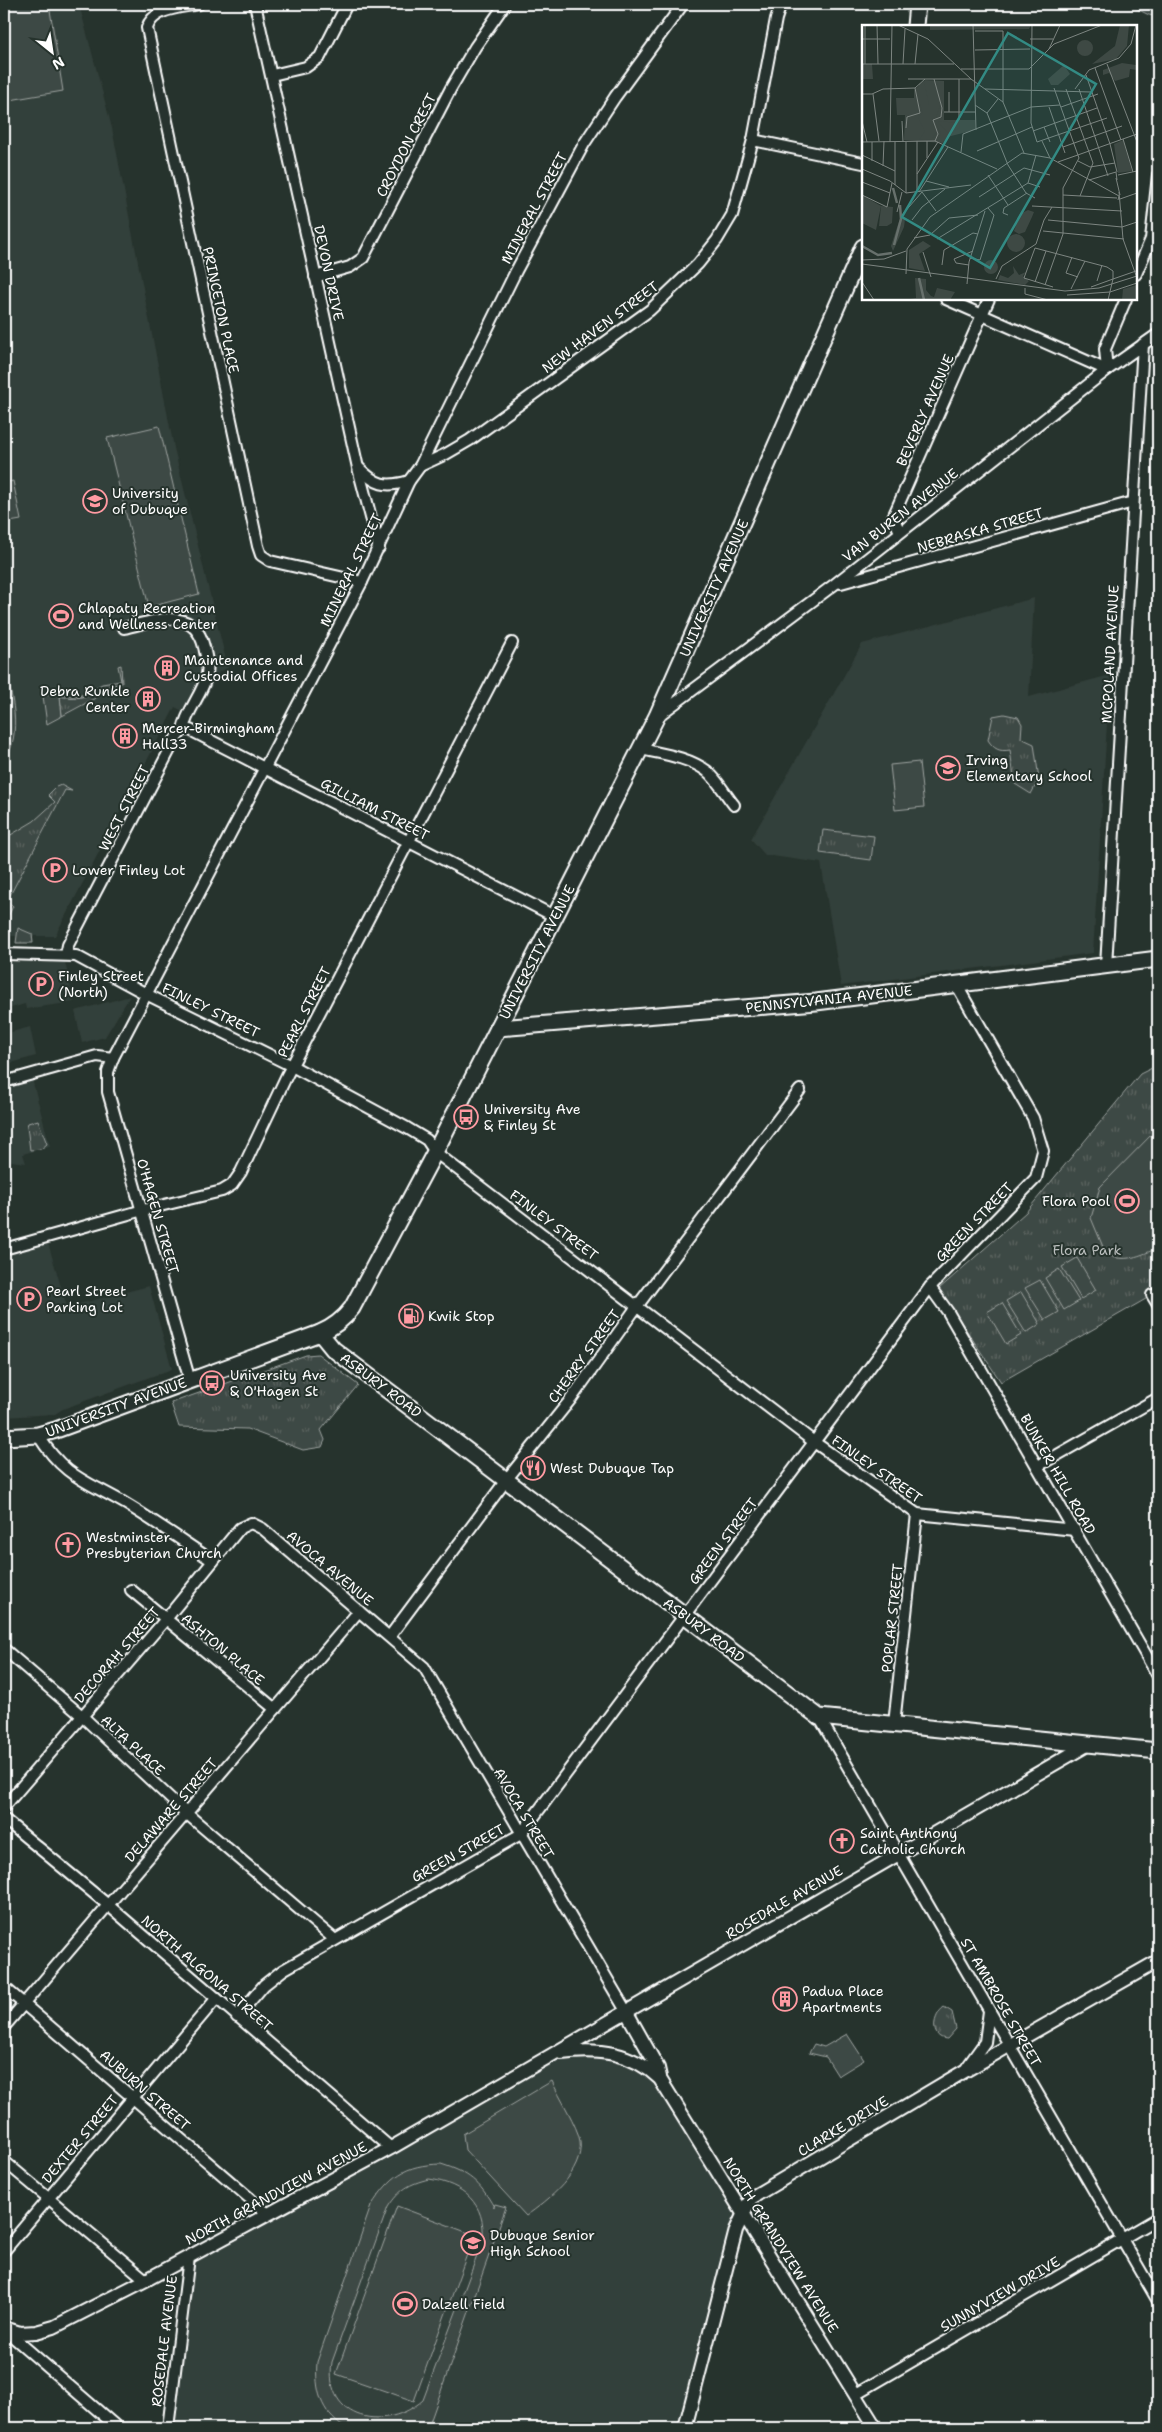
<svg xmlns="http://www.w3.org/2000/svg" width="1162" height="2432" viewBox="0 0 1162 2432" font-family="'Shantell Sans',sans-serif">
<defs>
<pattern id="grass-tufts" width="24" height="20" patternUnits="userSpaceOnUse" patternTransform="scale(1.25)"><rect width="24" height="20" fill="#3e4944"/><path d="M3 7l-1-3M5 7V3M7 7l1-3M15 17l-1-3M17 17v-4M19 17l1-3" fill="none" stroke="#5b6460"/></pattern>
<pattern id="forest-firs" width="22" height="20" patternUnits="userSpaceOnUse" patternTransform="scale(1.25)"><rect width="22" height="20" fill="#3e4944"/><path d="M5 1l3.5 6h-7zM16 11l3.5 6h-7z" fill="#5b6460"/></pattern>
</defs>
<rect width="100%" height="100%" fill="#26332d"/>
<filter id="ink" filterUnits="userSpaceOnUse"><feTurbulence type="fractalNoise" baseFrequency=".02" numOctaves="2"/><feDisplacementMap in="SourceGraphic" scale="10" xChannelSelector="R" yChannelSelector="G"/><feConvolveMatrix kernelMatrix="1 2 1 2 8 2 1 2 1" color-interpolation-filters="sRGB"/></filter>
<g filter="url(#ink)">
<g fill="#333f3a">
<polygon points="4,4 79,4 112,128 174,448 228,668 219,672 196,718 175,707 55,936 4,936"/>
<polygon points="1034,598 1029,697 1110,675 1093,953 841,986 821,863 765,855 751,839 862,644"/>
<polygon points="4,962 65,962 74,1002 26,1009 25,1004 4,1010"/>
<polygon points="130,996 105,1037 82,1043 75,1011"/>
<polygon points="30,1027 36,1056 4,1065 4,1034"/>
<polygon points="32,1079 50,1146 23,1154 26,1163 4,1160 4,1088"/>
<polygon points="48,1243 67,1307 149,1286 172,1369 63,1409 55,1414 4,1417 4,1256"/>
<polygon points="612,2053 660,2079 741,2208 685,2428 168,2428 189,2257 554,2054"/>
</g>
<g fill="url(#grass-tufts)" stroke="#9ea4a2">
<path d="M122,683L118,686L62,716L60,696C86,703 97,688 122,683Z"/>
<path d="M1004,714L1018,717L1022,724L1021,738L1034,744L1039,779L1031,794L1015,784L1010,750C999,752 994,749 988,740L993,716Z"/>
<polygon points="61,785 72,791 65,790 7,901 13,906 6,921 4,942 4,839 34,821 55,802 48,795 56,787"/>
<polygon points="823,830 874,836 871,860 820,853"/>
<polygon points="18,928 32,934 33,943 16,943"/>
<polygon points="1158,1065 1158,1292 1001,1382 939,1289 1026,1212 1140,1074"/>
<polygon points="38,1120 47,1144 41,1149 30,1150 27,1126 28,1123"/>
<polygon points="318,1354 358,1385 321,1430 325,1440 322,1447 303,1450 247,1429 179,1427 171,1403 306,1355"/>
<path d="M944,2007L952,2012L956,2029L947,2039C929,2038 933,2015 944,2007Z"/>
</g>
<polygon fill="url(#forest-firs)" stroke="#9ea4a2" points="1127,4 1158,4 1158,17 1149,15"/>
<g fill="#3e4944" stroke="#9ea4a2" fill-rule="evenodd">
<polygon points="4,4 49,4 63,91 4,101"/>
<polygon points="159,426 199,594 149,607 107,438"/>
<polygon points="13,481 21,520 4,523 4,483"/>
<path d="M4,662C11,695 24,731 4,762Z"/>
<path d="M121,665L122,683C97,688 87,702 60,696L62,716L47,724L43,696L58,693L71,696L82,695L102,684L121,681L118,666Z"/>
<polygon points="919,762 924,807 895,810 890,765"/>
<path d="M1158,1128V1248C1141,1255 1124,1264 1106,1254L1091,1218L1100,1187Z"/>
<polygon points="1077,1258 1096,1290 1081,1299 1062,1267"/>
<polygon points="1059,1269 1079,1301 1064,1310 1045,1278"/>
<polygon points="1040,1280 1059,1312 1045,1320 1025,1288"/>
<polygon points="1021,1292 1040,1324 1026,1333 1006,1301"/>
<polygon points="1002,1303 1021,1335 1006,1344 987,1312"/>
<polygon points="847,2034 864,2060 838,2076 826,2057 809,2053 814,2044 824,2047"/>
<path d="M552,2081C558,2095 578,2127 580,2141C584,2173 548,2200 526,2216L465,2150L463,2134Z"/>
<path d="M441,2164C469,2173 479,2181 494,2207L495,2204L506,2207L428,2428H345C320,2412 315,2389 317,2362L371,2206C391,2176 404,2165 441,2164ZM429,2179C463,2184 486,2203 483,2240L423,2400C387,2432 323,2422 332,2362L388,2207C400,2189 409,2184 429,2179Z"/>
<polygon points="397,2206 474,2235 414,2401 336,2374"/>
</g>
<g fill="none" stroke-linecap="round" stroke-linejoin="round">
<g stroke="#fff" stroke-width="14">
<g id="minor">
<path d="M199,4C180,8 153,8 147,28L258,546L261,555L270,561L362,582"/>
<polyline points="255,4 358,468 379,548"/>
<polyline points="272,75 306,67 320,57 347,4"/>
<polyline points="753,140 863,163"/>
<polyline points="1136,274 1151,239 1158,175"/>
<polyline points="315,277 350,267 363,258 451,88 475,47 505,4"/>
<polyline points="946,299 1107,370"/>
<polyline points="1107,370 1105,349 1126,299"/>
<polyline points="420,466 446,454 470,440 650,310 698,264 717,240 732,215 753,140 776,19 781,4"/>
<path d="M359,468C376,485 385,488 409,481"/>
<polyline points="900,532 893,517 989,299"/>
<polyline points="841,583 1133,502"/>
<path d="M124,628C154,621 194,605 204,647C206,656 209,665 207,674C203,694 187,709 183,730"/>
<polyline points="658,716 835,584 1107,370 1158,334"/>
<polyline points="183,730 190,730 554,916"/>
<path d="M641,749C663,754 688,757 707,771C717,779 725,794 734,805"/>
<polyline points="4,954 76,956 148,995 292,1066 407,1128 427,1140 435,1152 814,1442 917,1514 1075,1530"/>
<polyline points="66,955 68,945 176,738 183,730"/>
<polyline points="1106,966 1143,344"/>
<polyline points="113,1058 108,1072 108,1092 190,1381"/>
<polyline points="4,1082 97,1056 113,1058 362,582 409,481 420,466 516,271 584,144 615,97 683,4"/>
<polyline points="4,1249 143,1210 222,1191 232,1185 241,1172 287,1075 512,643"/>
<polyline points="930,1287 948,1312 1158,1676"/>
<polyline points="1152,1295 1158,1305"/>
<path d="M38,1435C65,1478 85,1480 126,1504C156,1522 184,1542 213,1561"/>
<polyline points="1038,1466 1158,1398"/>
<polyline points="131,1590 275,1709"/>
<polyline points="390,1636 507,1479 571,1399 638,1305 800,1090"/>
<polyline points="4,1649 82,1716 186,1813 334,1939"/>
<polyline points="819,1717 1158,2301"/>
<polyline points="894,1724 917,1514"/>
<polyline points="4,1807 166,1619 240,1528 251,1523 263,1529 424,1667 626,2011"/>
<polyline points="4,1819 108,1905 391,2148"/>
<polyline points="4,1987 268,2214"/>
<polyline points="237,2017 264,1985 283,1970 521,1834 930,1287 1036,1178 1043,1151 1033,1118 956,984"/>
<polyline points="4,2027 359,1611"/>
<polyline points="967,2067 985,2042 989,2011"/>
<polyline points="4,2161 146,2280"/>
<polyline points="4,2251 216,1999"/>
<polyline points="5,2330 118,2428"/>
<polyline points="856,2394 1158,2218"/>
<polyline points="168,2428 189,2257"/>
</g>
</g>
<g stroke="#fff" stroke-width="16">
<g id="tertiary">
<polyline points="626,2011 658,2068 660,2077"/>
<path d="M561,2053C598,2048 632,2052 660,2079L876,2428"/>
<polyline points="4,2328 20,2333 36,2332 54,2327 146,2280 391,2148 1087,1745"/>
<polyline points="685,2428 736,2230 751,2198 963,2072 1158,1961"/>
</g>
</g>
<g stroke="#fff" stroke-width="19">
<g id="secondary">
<polyline points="915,26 917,4"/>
<polyline points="498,1028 816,1002 1158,959"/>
<polyline points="320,1333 333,1349 819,1717 1158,1751"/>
<path d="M4,1437L38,1435L56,1430L320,1333C334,1327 343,1320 352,1308L435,1152L657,716L863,247"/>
</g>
</g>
<use href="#minor" stroke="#26332d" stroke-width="10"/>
<use href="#tertiary" stroke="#26332d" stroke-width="12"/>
<use href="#secondary" stroke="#26332d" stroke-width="15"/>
</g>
</g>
<defs>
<g id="university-ring" transform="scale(1.25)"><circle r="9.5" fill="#26332d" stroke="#ff9aa2" stroke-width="1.5"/><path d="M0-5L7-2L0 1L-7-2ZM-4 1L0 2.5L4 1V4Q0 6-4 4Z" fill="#ff9aa2"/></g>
<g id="stadium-ring" transform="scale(1.25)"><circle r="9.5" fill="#26332d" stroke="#ff9aa2" stroke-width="1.5"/><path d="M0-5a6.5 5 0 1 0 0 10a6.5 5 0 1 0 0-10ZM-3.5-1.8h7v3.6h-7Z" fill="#ff9aa2"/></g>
<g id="building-ring" transform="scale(1.25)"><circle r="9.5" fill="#26332d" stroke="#ff9aa2" stroke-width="1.5"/><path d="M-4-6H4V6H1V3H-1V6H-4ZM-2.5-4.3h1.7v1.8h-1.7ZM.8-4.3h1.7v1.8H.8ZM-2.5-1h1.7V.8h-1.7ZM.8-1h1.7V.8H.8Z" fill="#ff9aa2"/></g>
<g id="school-ring" transform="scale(1.25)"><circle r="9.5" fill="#26332d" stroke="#ff9aa2" stroke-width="1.5"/><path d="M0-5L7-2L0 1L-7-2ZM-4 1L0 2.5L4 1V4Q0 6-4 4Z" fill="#ff9aa2"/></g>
<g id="parking-ring" transform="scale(1.25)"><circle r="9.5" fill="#26332d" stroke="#ff9aa2" stroke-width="1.5"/><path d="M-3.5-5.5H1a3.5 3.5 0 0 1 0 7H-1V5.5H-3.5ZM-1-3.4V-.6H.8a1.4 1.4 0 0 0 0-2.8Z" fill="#ff9aa2"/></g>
<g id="bus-ring" transform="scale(1.25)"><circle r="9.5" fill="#26332d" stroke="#ff9aa2" stroke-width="1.5"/><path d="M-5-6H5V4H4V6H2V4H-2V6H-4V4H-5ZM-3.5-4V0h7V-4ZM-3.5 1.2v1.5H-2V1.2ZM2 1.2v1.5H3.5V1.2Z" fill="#ff9aa2"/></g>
<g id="fuel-ring" transform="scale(1.25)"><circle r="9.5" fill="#26332d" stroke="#ff9aa2" stroke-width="1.5"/><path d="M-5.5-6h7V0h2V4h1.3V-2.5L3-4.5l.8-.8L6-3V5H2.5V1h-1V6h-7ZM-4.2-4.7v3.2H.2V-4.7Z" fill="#ff9aa2"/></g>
<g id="restaurant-ring" transform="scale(1.25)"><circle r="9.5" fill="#26332d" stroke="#ff9aa2" stroke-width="1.5"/><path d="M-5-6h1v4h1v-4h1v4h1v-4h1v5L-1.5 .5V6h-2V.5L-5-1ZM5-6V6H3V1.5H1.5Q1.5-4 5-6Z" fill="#ff9aa2"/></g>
<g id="church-ring" transform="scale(1.25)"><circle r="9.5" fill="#26332d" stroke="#ff9aa2" stroke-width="1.5"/><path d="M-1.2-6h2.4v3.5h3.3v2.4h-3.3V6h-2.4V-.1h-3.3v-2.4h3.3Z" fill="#ff9aa2"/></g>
</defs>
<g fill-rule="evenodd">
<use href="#university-ring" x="95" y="501"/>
<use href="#stadium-ring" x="61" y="616"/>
<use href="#building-ring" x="167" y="668"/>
<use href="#building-ring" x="148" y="699"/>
<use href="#building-ring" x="125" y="736"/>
<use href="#school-ring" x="948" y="768"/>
<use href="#parking-ring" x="55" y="870"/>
<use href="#parking-ring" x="41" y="984"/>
<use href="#bus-ring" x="466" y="1117"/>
<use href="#stadium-ring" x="1127" y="1201"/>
<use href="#parking-ring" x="29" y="1299"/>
<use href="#fuel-ring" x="411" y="1316"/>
<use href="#bus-ring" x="212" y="1383"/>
<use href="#restaurant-ring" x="533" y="1468"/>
<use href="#church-ring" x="68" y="1545"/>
<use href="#church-ring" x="842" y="1841"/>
<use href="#building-ring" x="785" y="1999"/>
<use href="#school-ring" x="473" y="2243"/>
<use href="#stadium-ring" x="405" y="2304"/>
</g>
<g text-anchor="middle" stroke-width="4" stroke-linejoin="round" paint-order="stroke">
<g font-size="14" fill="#fff" stroke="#26332d">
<text transform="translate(406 145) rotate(-63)" y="5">CROYDON CREST</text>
<text transform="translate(534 208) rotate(-62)" y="5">MINERAL STREET</text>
<text transform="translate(329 273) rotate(78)" y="5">DEVON DRIVE</text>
<text transform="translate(221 310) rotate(78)" y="5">PRINCETON PLACE</text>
<text transform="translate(600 327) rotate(-37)" y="5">NEW HAVEN STREET</text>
<text transform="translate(925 410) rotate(-66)" y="5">BEVERLY AVENUE</text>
<text transform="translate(900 515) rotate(-38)" y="5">VAN BUREN AVENUE</text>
<text transform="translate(980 530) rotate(-16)" y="5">NEBRASKA STREET</text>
<text transform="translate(351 570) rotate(-64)" y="5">MINERAL STREET</text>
<text transform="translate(714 588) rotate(-66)" y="5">UNIVERSITY AVENUE</text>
<text transform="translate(1110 654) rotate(-87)" y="5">MCPOLAND AVENUE</text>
<text transform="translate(124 808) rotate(-63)" y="5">WEST STREET</text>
<text transform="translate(375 809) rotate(27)" y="5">GILLIAM STREET</text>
<text transform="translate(537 952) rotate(-63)" y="5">UNIVERSITY AVENUE</text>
<text transform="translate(829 999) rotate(-6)" y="5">PENNSYLVANIA AVENUE</text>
<text transform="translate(211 1010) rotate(26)" y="5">FINLEY STREET</text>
<text transform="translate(304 1012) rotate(-63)" y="5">PEARL STREET</text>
<text transform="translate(158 1216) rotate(74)" y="5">O'HAGEN STREET</text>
<text transform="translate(974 1222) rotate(-46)" y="5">GREEN STREET</text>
<text transform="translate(554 1225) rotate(37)" y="5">FINLEY STREET</text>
<text transform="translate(584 1356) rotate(-54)" y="5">CHERRY STREET</text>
<text transform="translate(381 1385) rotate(37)" y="5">ASBURY ROAD</text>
<text transform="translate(116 1407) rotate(-20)" y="5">UNIVERSITY AVENUE</text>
<text transform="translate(877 1469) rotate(35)" y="5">FINLEY STREET</text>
<text transform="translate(1058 1474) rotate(60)" y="5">BUNKER HILL ROAD</text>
<text transform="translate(723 1541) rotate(-53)" y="5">GREEN STREET</text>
<text transform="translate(330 1568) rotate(40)" y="5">AVOCA AVENUE</text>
<text transform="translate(892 1618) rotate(-84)" y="5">POPLAR STREET</text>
<text transform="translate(704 1630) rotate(37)" y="5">ASBURY ROAD</text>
<text transform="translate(223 1649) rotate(40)" y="5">ASHTON PLACE</text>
<text transform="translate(117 1655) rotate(-49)" y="5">DECORAH STREET</text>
<text transform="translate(133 1745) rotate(43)" y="5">ALTA PLACE</text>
<text transform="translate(171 1810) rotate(-49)" y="5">DELAWARE STREET</text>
<text transform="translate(524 1813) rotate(59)" y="5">AVOCA STREET</text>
<text transform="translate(458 1853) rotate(-29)" y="5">GREEN STREET</text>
<text transform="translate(784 1902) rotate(-30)" y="5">ROSEDALE AVENUE</text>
<text transform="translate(207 1973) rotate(41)" y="5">NORTH ALGONA STREET</text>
<text transform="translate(1001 2002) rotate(60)" y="5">ST AMBROSE STREET</text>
<text transform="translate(145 2090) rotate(41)" y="5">AUBURN STREET</text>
<text transform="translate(843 2126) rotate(-31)" y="5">CLARKE DRIVE</text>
<text transform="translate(80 2139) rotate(-50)" y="5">DEXTER STREET</text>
<text transform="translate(276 2193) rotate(-28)" y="5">NORTH GRANDVIEW AVENUE</text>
<text transform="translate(781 2245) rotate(58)" y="5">NORTH GRANDVIEW AVENUE</text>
<text transform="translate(1000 2294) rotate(-30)" y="5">SUNNYVIEW DRIVE</text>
<text transform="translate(164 2341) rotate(-83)" y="5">ROSEDALE AVENUE</text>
</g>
<g font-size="14" fill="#fff" stroke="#26332d" text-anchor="start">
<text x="112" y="498">University<tspan x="112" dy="16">of Dubuque</tspan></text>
<text x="78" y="613">Chlapaty Recreation<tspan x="78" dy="16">and Wellness Center</tspan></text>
<text x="184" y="665">Maintenance and<tspan x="184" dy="16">Custodial Offices</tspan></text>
<text x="130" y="696" text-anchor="end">Debra Runkle<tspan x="130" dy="16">Center</tspan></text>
<text x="142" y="733">Mercer-Birmingham<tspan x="142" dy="16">Hall33</tspan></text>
<text x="966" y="765">Irving<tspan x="966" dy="16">Elementary School</tspan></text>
<text x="72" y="875">Lower Finley Lot</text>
<text x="58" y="981">Finley Street<tspan x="58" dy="16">(North)</tspan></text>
<text x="484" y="1114">University Ave<tspan x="484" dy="16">&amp; Finley St</tspan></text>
<text x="1110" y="1206" text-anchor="end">Flora Pool</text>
<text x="46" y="1296">Pearl Street<tspan x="46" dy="16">Parking Lot</tspan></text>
<text x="428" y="1321">Kwik Stop</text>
<text x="230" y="1380">University Ave<tspan x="230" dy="16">&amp; O'Hagen St</tspan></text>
<text x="550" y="1473">West Dubuque Tap</text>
<text x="86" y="1542">Westminster<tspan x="86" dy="16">Presbyterian Church</tspan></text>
<text x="860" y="1838">Saint Anthony<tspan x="860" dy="16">Catholic Church</tspan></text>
<text x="802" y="1996">Padua Place<tspan x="802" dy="16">Apartments</tspan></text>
<text x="490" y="2240">Dubuque Senior<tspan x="490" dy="16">High School</tspan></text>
<text x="422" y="2309">Dalzell Field</text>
</g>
<g font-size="14" fill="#bbbfbe" stroke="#26332d">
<text x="1087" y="1255">Flora Park</text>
</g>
</g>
<g transform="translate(862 25)">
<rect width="275" height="275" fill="#26332d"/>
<path d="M68,0H169L167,4L68,5ZM1,39H10L11,54H1ZM63,55L82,56V95H113V105L85,112L81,118L42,115L43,90H35L34,73H52V65ZM261,115L270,146L256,148L252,119ZM0,170L19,181L14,205L0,198ZM151,241L157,250L164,247L161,251L167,256L163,260L136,255L138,250L146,253L152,248ZM275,260V275H260L261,264Z" fill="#3e4944"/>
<path d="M258,0H267L265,21L254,34L230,39L253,21ZM260,38L274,40L275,45L268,44L267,52L253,56L247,48L241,50V45ZM62,56L67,80H78L74,93L70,94L79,108L76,115V110L71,99L74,107L70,114L57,115L63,106L56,93L61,88L57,77V59ZM19,181L31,182L30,198L25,201H17ZM39,190L43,194L42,202L31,226L29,221ZM61,216L69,221L57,229L63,246L47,243V225ZM53,253L64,254V265L69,271L72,272L75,263L93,267L88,275H43L54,273Z" fill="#3e4944"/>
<path d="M215 23a8 8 0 1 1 16 0a8 8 0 1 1-16 0ZM202,40L208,49L196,60H189L186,54ZM75,96L97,98L98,103L86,108ZM166,185L172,187L170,192L163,207L157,209L152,206L158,189ZM145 218a9 9 0 1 1 18 0a9 9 0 1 1-18 0ZM122 242a7 7 0 1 1 14 0a7 7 0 1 1-14 0Z" fill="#3e4944"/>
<path fill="none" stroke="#67706c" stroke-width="2.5" d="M31,163L35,178M32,220L39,194L38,180M0,221L16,230L30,228M57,253L62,275"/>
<path fill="none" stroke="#7d8581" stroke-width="1" d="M3,0V39M15,0L16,39M36,0L66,14L109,54L141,77L162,128M111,0L114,105M170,0L169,98L175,117L245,93M113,6H141V77M0,14H28M168,14H191M187,24L198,0M113,25L168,24M0,39H92M41,39L43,4M53,39L56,9M245,39L275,117M233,43L259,115M99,44H167L192,19L240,0M224,50L248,119M46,54H109M72,54L80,83L79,92L71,95L76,109L73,116M97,54V95M123,64L229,67M204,64L231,138L218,171M213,64L227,45L257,33L269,19L274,0M217,64L246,151M87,67V87M0,69H10L21,64L53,63M11,69L17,116M113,80L125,88L146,140L164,168L173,173M187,82L203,128M199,82L236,69M82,87H113M125,88L136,74M0,96L5,117M40,96L41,117M182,102L188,117M44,103L45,92L58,88L53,63L63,54M171,106L235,83M261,114L271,147M55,116V167M65,116V133M180,116L188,133M0,117L73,116L135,144M28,117L30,0M248,119L255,147M201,122L260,101M115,126L170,102M99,127L101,109L169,82L198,80M0,130L33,146M10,136V117M216,136L228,142L253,138M196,137L275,109M21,141L22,116M0,144L28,156L44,168L109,160M55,149L76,117M126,150L146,180M256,150L275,146M254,153L258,170M227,155L254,147L255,155M64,156L87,162M0,157L28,168M166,158L174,130M33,160V117M57,167L86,122M257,167L261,214L275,253M44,168V117M0,170L25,182L30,158M201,170L255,173M117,172L162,143L188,150M258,174L275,168M170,181L260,186M35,187L40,167M40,190L60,167L74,186M146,190L141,188L142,183L165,168M50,195L60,182L83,164M186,195L260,202L275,197M181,206L262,214M52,213L68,210L87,193L116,190M75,214L166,158L178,162M61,227L69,252M210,232L204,248L216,252M108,233L118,235L132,190L126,183M0,235L22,234L44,226M0,239L203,266L237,263L275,251M80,240L82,225L111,208L116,209M107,240L94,238L92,234L111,226M44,249L45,224L68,192L160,128L188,133L257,171L256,175M134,254L140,241L174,219L182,195L190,182M235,256L240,240M0,257L12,275M173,257L184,226M105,259L107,237L123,186M183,260L201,209V163L217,133L192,63M191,262L162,253L173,223L245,242L251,246V254M229,262L251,254M163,263V269L186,275M209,264L223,236M248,267L275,258M205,270L248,267M206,275H224M246,275L251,254L274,246"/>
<path fill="#338b84" fill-opacity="0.15" stroke="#338b84" stroke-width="2.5" d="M146,8L234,59L128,243L40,192Z"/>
<rect width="275" height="275" fill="none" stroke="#fff" stroke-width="2.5"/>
</g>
<rect width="1162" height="2432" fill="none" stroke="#26332d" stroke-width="20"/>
<rect x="10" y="10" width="1142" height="2412" fill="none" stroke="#fff" stroke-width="2" filter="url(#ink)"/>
<g transform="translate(52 52) rotate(150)" stroke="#26332d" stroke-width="4" paint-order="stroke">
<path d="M0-4L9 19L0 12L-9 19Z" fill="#ffffff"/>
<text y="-8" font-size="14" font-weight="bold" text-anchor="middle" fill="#ffffff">N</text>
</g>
</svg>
